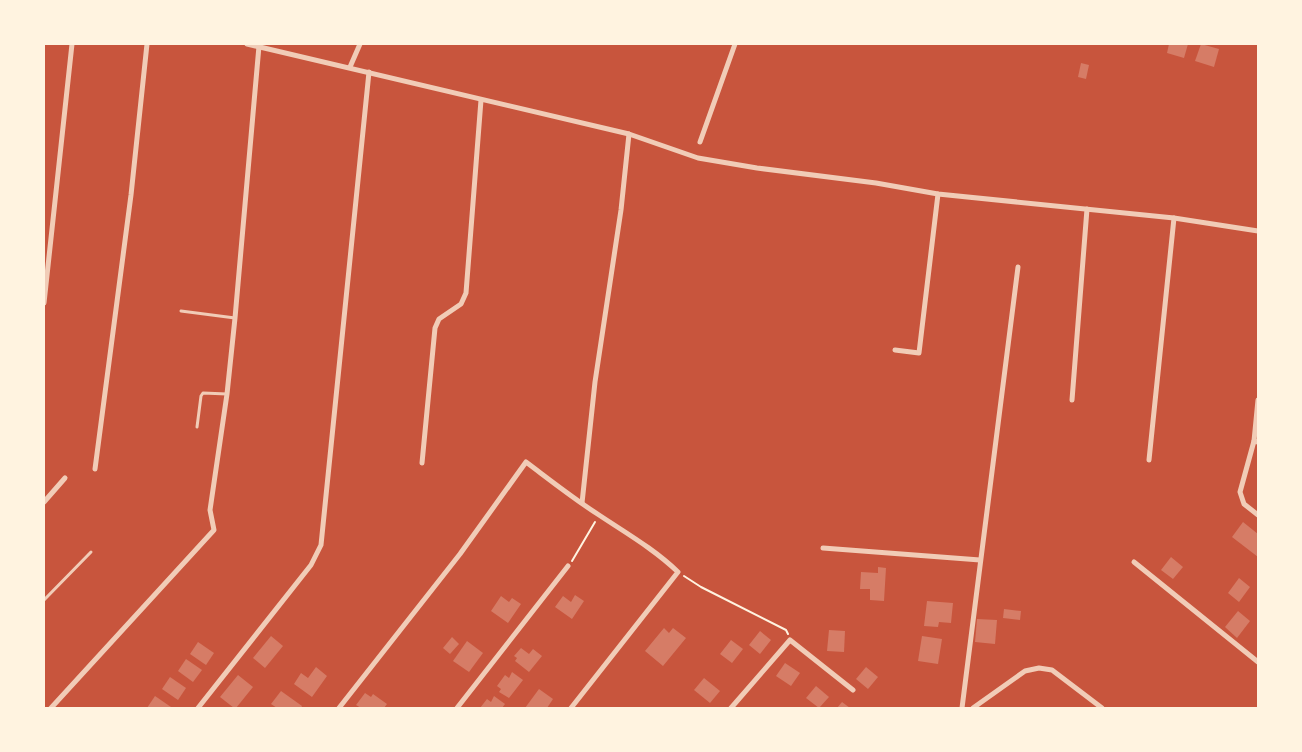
<svg xmlns="http://www.w3.org/2000/svg" width="1302" height="752" viewBox="0 0 1302 752" font-family="'PT Sans Narrow',sans-serif">
<rect width="100%" height="100%" fill="#c8553d"/>
<g fill="#d67c66">
<polygon points="1169,44 1188,44 1184,58 1167,53"/>
<polygon points="1201,44 1219,49 1214,67 1195,61"/>
<polygon points="1081,63 1089,65 1086,79 1078,77"/>
<polygon points="1243,522 1258,534 1258,557 1232,537"/>
<polygon points="1171,557 1183,567 1173,579 1161,570"/>
<polygon points="878,567 886,568 884,601 870,600 870,589 860,589 861,572 878,573"/>
<polygon points="1239,578 1250,587 1239,602 1228,593"/>
<polygon points="575,595 584,601 572,619 555,607 563,596 571,602"/>
<polygon points="501,596 509,602 512,598 521,604 508,623 491,611"/>
<polygon points="927,601 953,603 951,623 939,622 938,627 924,626"/>
<polygon points="1004,609 1021,611 1020,620 1003,618"/>
<polygon points="1238,611 1250,621 1237,638 1225,627"/>
<polygon points="977,619 997,620 995,644 975,642"/>
<polygon points="664,628 669,633 673,628 686,638 663,666 645,651"/>
<polygon points="829,630 845,631 844,652 827,651"/>
<polygon points="760,631 771,640 760,654 749,645"/>
<polygon points="271,636 283,646 265,668 253,658"/>
<polygon points="922,636 942,639 938,664 918,661"/>
<polygon points="452,637 459,644 450,654 443,648"/>
<polygon points="731,640 743,649 732,663 720,654"/>
<polygon points="467,641 483,653 469,672 453,661"/>
<polygon points="198,642 214,653 206,665 190,654"/>
<polygon points="521,648 529,654 533,649 542,656 529,672 515,661 517,658 514,656"/>
<polygon points="186,659 202,670 193,682 178,671"/>
<polygon points="785,663 800,673 791,686 776,676"/>
<polygon points="316,667 327,676 312,697 294,684 301,673 308,678"/>
<polygon points="866,667 878,677 868,689 856,679"/>
<polygon points="512,672 523,680 509,698 499,692 501,689 497,686 505,675 509,678"/>
<polygon points="238,675 253,687 236,708 234,708 220,697"/>
<polygon points="170,677 186,688 178,700 162,689"/>
<polygon points="704,678 720,691 710,703 694,690"/>
<polygon points="816,686 829,697 819,708 806,698"/>
<polygon points="539,689 553,699 547,708 525,708"/>
<polygon points="281,691 302,706 301,708 277,708 271,704"/>
<polygon points="365,693 371,697 373,694 387,704 384,708 361,708 356,705"/>
<polygon points="155,696 171,707 170,708 147,708"/>
<polygon points="494,696 505,704 502,708 480,708 487,699 491,702"/>
<polygon points="842,702 850,708 837,708"/>
</g>
<g fill="none" stroke-linecap="round" stroke-linejoin="round">
<g stroke="#fff3e0" stroke-width="2">
<polyline points="572,561 595,522"/>
<polyline points="684,576 701,587 786,630 788,634"/>
</g>
<g stroke="#f1ccb7" stroke-width="3">
<polyline points="181,311 235,318"/>
<polyline points="197,427 201,396 203,393 227,394"/>
<polyline points="44,600 91,552"/>
</g>
<g stroke="#f1ccb7" stroke-width="5">
<polyline points="247,44 629,134 698,158 757,168 876,183 938,194 1174,218 1258,231"/>
<polyline points="350,67 360,44"/>
<polyline points="700,142 735,44"/>
<polyline points="44,303 72,44"/>
<polyline points="895,350 919,353 938,194"/>
<polyline points="1072,400 1087,209"/>
<polyline points="1254,441 1258,400"/>
<polyline points="1258,442 1254,441 1240,492 1244,504 1258,515"/>
<polyline points="1149,460 1174,218"/>
<polyline points="422,463 435,328 439,319 461,304 466,293 481,100"/>
<polyline points="95,469 131,195 147,44"/>
<polyline points="44,502 65,478"/>
<polyline points="582,503 595,382 621,210 629,134"/>
<polyline points="823,548 980,560"/>
<polyline points="1134,562 1258,662"/>
<polyline points="51,708 214,530 210,510 227,394 235,318 259,46"/>
<polyline points="198,708 311,565 321,545 369,72"/>
<path d="M339,708L460,554L526,462C550,480 574,499 599,515C626,533 654,549 678,572L571,708"/>
<polyline points="457,708 568,566"/>
<polyline points="731,708 790,640 853,690"/>
<polyline points="962,708 1018,267"/>
<polyline points="973,708 1025,671 1039,668 1052,670 1102,708"/>
</g>
</g>
<rect width="1302" height="752" fill="none" stroke="#fff3e0" stroke-width="90"/>
</svg>
